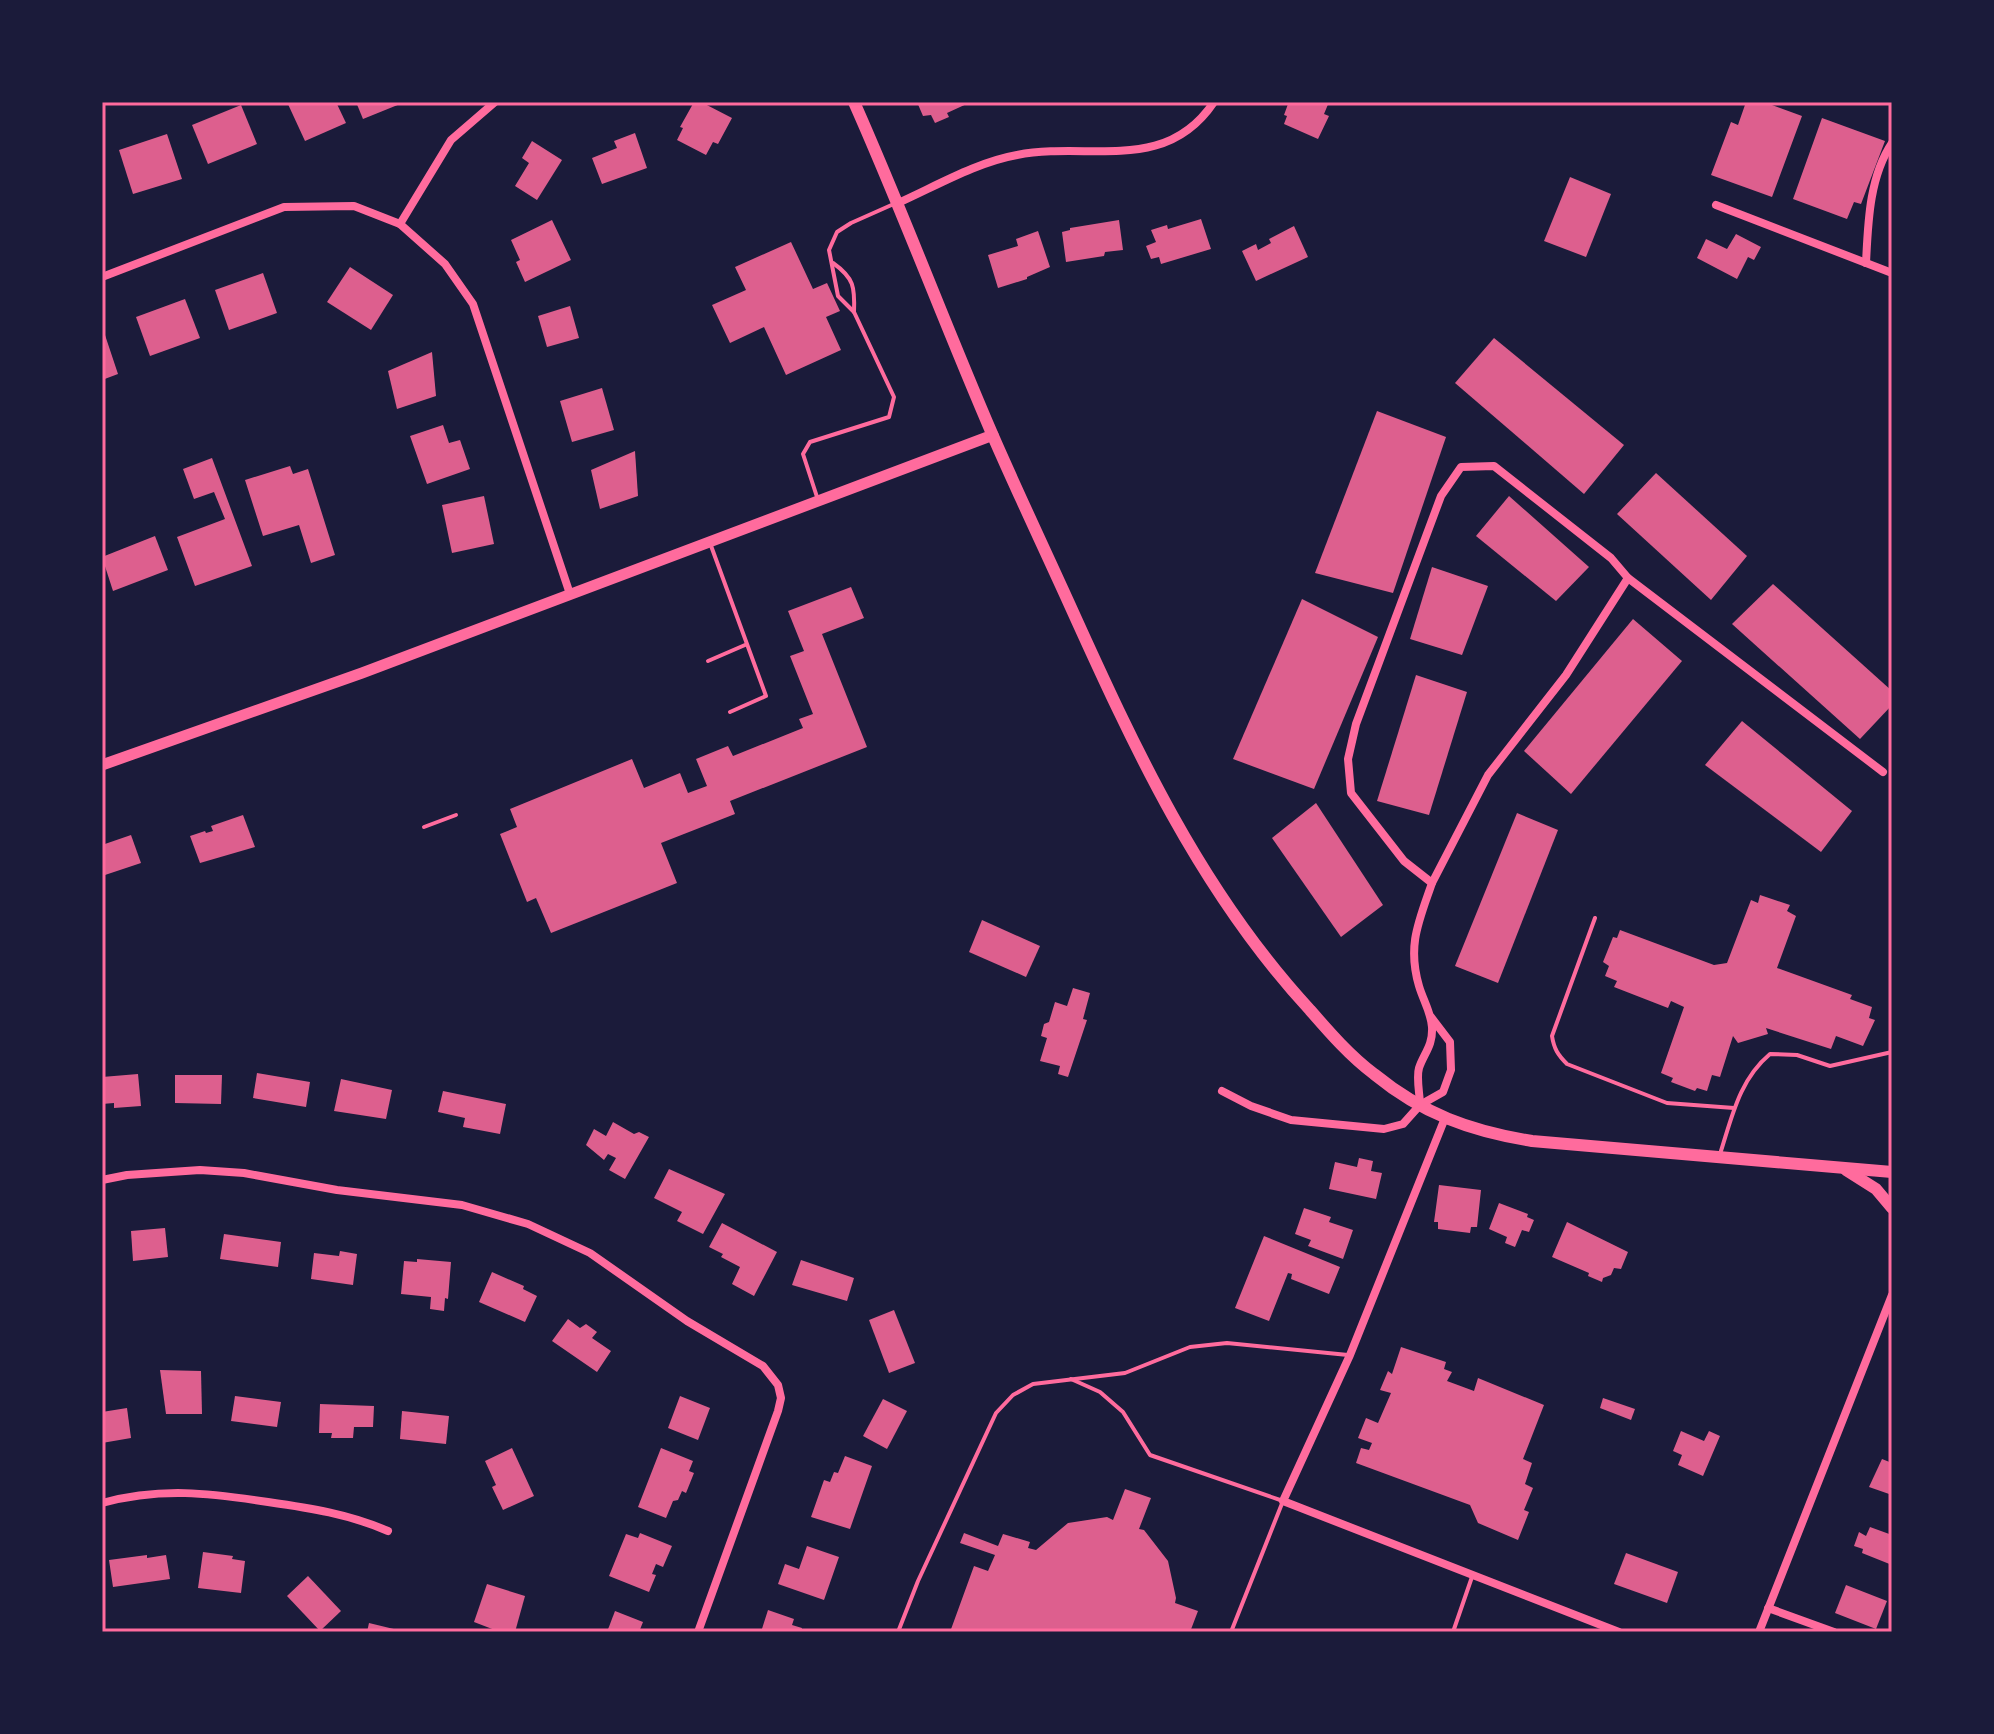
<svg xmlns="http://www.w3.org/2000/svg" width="1994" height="1734" viewBox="0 0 1994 1734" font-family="'Fira Sans',sans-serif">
<rect width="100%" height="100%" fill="#1b1b3a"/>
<g fill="#dd5f8e">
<polygon points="287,102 336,102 346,123 305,141"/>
<polygon points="356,102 405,102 363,119"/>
<polygon points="694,102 701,102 732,118 718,144 713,142 706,155 677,140 683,128 680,127"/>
<polygon points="917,102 971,102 947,113 949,117 935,123 931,115 923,116"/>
<polygon points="1293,102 1329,102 1324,114 1329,116 1318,139 1284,124 1287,116 1284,115 1288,104 1292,105"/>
<polygon points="1746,102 1764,102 1802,116 1772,197 1711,175 1731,122 1738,125"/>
<polygon points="241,105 257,144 208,164 192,125"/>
<polygon points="1822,118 1885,141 1861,204 1854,202 1847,219 1793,199"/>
<polygon points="635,133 647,168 602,184 592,158 617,148 614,141"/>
<polygon points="167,134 182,179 133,194 119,150"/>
<polygon points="532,141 562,160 537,200 515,186 529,163 522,158"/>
<polygon points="1570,177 1611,194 1586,257 1544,241"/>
<polygon points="1201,219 1211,249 1161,264 1159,257 1151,259 1146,246 1156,242 1151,230 1167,225 1168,229"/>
<polygon points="552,220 571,260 525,282 516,262 520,260 511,240"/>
<polygon points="1119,220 1123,250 1105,252 1104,256 1066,262 1062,232 1070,230 1070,228"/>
<polygon points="1294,226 1308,257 1256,281 1242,251 1256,244 1258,250 1271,243 1269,239"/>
<polygon points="1038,231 1050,267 1027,277 1027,279 998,288 988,255 1018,246 1016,239"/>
<polygon points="1736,234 1761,247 1754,260 1748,257 1737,279 1697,258 1706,239 1727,249"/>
<polygon points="791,242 813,289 827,283 840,311 826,317 841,350 786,375 764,327 730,343 712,305 746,290 735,267"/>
<polygon points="350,267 393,295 371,330 327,302"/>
<polygon points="263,273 277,313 229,330 215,290"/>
<polygon points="185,299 200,338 150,356 136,317"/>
<polygon points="570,306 579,338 547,347 538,316"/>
<polygon points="105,335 118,374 102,380 102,336"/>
<polygon points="1494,338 1624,445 1584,494 1455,383"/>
<polygon points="432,352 436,396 397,409 388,371"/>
<polygon points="602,388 614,430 572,442 560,401"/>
<polygon points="1377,411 1446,437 1393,593 1315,573"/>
<polygon points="443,425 449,443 460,440 470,469 427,484 410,436"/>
<polygon points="635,451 638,496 600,509 591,470"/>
<polygon points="212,458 252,566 195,586 177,537 225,519 214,492 194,499 183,469"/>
<polygon points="290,466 293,474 308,469 335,555 311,563 299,525 263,536 245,480"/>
<polygon points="1656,473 1747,556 1711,600 1617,514"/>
<polygon points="484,496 494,544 452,553 442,505"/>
<polygon points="1509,496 1589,567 1556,601 1476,536"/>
<polygon points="155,536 168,570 113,591 102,557"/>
<polygon points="1432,567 1488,586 1462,655 1410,639"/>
<polygon points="1773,584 1892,691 1892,705 1860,739 1732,624"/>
<polygon points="851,587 864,618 822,634 867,747 730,801 735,814 661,843 677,883 551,933 536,898 527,902 500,834 517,827 510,809 632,759 644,788 680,773 688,793 707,786 696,759 728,746 733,756 803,728 799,719 813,714 790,656 804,651 788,611"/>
<polygon points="1302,599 1378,637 1314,789 1233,759"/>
<polygon points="1633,619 1682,661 1571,794 1524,751"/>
<polygon points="1416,675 1467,692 1429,815 1377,801"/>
<polygon points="1742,721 1852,811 1821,852 1705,765"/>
<polygon points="1316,803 1383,905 1341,937 1272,838"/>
<polygon points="1517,813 1558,830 1498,983 1455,966"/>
<polygon points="243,815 255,847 200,863 190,836 205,831 206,833 213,831 211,826"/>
<polygon points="131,835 141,863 102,876 102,845"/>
<polygon points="1760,895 1790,905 1787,911 1796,916 1777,968 1852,995 1850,999 1872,1007 1869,1018 1875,1020 1863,1046 1836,1036 1831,1049 1766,1028 1768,1034 1738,1043 1733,1036 1720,1077 1712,1075 1707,1091 1697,1088 1695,1091 1671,1082 1673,1078 1661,1073 1684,1007 1671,1001 1668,1008 1614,987 1617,981 1605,976 1609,966 1603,962 1613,937 1617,938 1620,930 1714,965 1727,963 1751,900 1758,903"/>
<polygon points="982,920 1040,946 1026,977 969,952"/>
<polygon points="1073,988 1090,993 1083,1019 1087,1020 1068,1077 1058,1074 1060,1066 1040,1061 1047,1038 1041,1036 1044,1024 1049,1022 1055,1002 1067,1006"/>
<polygon points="257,1073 310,1082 306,1107 253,1098"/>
<polygon points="138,1074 141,1106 114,1108 114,1103 102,1104 102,1077"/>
<polygon points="175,1075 222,1075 221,1104 175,1103"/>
<polygon points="341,1079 392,1090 386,1119 334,1111"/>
<polygon points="443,1091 506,1104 500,1134 463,1127 465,1118 438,1112"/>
<polygon points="613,1122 634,1134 639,1132 649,1137 625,1179 609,1170 616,1158 608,1154 604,1160 586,1145 594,1129 606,1136"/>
<polygon points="1359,1158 1373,1161 1371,1171 1382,1173 1376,1199 1329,1189 1335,1162 1357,1167"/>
<polygon points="669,1169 725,1194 703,1234 677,1221 682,1212 654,1198"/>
<polygon points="1439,1185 1481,1190 1477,1227 1471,1227 1470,1233 1438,1229 1438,1222 1434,1222"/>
<polygon points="1499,1203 1528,1214 1527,1217 1534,1220 1529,1232 1522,1230 1515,1247 1505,1243 1507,1237 1489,1229"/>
<polygon points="1304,1208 1331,1217 1329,1222 1353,1230 1343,1259 1308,1246 1311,1240 1295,1234"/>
<polygon points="1567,1222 1628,1252 1621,1269 1614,1268 1611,1275 1603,1278 1602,1282 1588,1276 1589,1273 1552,1257"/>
<polygon points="722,1223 777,1252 754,1296 732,1284 740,1267 721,1257 723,1254 709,1247"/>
<polygon points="165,1228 168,1257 133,1261 131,1231"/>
<polygon points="224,1234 281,1242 278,1267 220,1259"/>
<polygon points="1264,1236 1340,1267 1329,1294 1291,1279 1292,1274 1288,1273 1269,1321 1235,1308"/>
<polygon points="340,1251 357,1254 353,1285 311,1279 314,1253 339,1256"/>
<polygon points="417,1259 451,1262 448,1299 445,1298 444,1311 430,1309 431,1297 401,1294 404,1261 417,1262"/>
<polygon points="801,1260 854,1278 847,1301 792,1285"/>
<polygon points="492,1272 524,1286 523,1289 537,1296 525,1322 479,1302"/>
<polygon points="894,1310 915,1363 889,1373 869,1320"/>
<polygon points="568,1319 580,1328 586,1324 597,1332 592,1338 611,1351 597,1372 552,1341"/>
<polygon points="1401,1347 1446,1362 1444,1369 1452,1372 1447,1381 1474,1391 1478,1378 1544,1405 1523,1459 1532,1463 1525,1484 1533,1488 1524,1510 1529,1512 1518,1540 1478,1523 1470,1505 1356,1463 1361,1448 1369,1450 1372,1443 1358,1438 1366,1418 1378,1423 1391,1393 1380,1390 1388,1371 1392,1374"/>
<polygon points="160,1370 201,1371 202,1414 166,1414"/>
<polygon points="235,1396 281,1402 277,1427 231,1421"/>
<polygon points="680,1396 710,1408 698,1440 668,1428"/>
<polygon points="1603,1398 1635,1409 1631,1420 1600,1408"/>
<polygon points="883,1399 907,1411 887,1449 863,1436"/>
<polygon points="320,1404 374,1406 373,1427 354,1427 353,1438 331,1438 332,1433 319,1433"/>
<polygon points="127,1408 131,1438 102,1443 102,1412"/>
<polygon points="402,1411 449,1416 446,1444 400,1439"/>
<polygon points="1681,1431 1704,1441 1709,1431 1720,1436 1703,1476 1678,1465 1682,1455 1673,1451"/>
<polygon points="512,1448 534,1496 503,1510 492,1487 496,1485 485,1461"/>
<polygon points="661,1448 693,1461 689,1471 694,1473 686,1493 682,1491 678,1500 673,1501 666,1518 638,1507"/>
<polygon points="845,1456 872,1466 850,1529 811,1517 824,1480 830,1482 834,1472 838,1473"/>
<polygon points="1882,1459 1892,1463 1892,1495 1869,1487"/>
<polygon points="1125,1489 1151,1498 1139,1529 1144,1530 1168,1561 1176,1598 1175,1603 1198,1611 1190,1632 950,1632 974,1566 988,1571 995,1555 960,1543 964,1533 998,1546 1003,1534 1030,1542 1028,1548 1036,1550 1068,1523 1107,1517 1113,1520"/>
<polygon points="1870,1527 1892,1535 1892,1565 1862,1553 1863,1549 1854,1546 1859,1532 1866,1536"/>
<polygon points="640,1533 672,1546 663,1567 656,1564 652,1574 656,1575 649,1592 609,1576 626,1534 638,1538"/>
<polygon points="807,1546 839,1557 824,1600 778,1584 785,1564 799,1569"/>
<polygon points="203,1552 233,1556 232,1559 245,1561 241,1593 198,1588"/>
<polygon points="1626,1553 1678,1572 1667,1603 1614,1584"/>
<polygon points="147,1555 147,1558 166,1555 170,1579 113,1587 109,1560"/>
<polygon points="308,1576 341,1611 320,1631 287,1596"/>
<polygon points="487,1584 525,1596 515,1632 500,1632 474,1622"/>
<polygon points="1846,1585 1887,1601 1876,1629 1835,1613"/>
<polygon points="768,1610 794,1619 792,1625 802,1628 801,1632 761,1632"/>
<polygon points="615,1611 643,1622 639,1632 607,1632"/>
<polygon points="369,1623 402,1631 402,1632 367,1632"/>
</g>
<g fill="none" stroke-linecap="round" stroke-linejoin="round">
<g stroke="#ff6b9d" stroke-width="4">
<path d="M833,263C854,278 855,287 854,312"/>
<polyline points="818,500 803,454 810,442 889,417 894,397 854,312 838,296 829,250 837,232 851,223 896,203"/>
<polyline points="710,543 766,696 730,712"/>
<polyline points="708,661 745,645"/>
<polyline points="424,827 456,815"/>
<path d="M1595,918L1552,1036C1554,1049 1558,1055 1567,1064L1667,1103L1734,1108"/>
<path d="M1720,1154C1732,1117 1739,1080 1770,1054L1797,1055L1830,1066L1892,1052"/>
<polyline points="1071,1379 1100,1392 1123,1412 1150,1455 1283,1501 1231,1632"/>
<polyline points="898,1632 918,1581 996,1413 1013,1395 1033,1384 1125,1373 1190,1347 1227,1343 1348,1355"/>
<polyline points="1453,1632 1473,1574"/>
</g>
<g stroke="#ff6b9d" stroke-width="8">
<path d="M898,203C936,186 977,162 1017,155C1089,141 1165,175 1214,102"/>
<polyline points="1716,205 1892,273"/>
<polyline points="400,224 451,140 495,102"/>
<path d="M1866,263C1868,224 1869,177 1892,143"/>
<polyline points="102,277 284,207 354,206 400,224 445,264 473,304 570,594"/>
<polyline points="1432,883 1488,775 1566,675 1628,578"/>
<polyline points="1222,1091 1251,1106 1291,1120 1384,1129 1403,1124 1420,1105 1443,1092 1451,1070 1450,1042 1431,1017"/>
<path d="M1420,1105C1420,1095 1416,1078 1419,1068C1424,1053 1433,1046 1432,1027C1431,1012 1423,1000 1419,986C1407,945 1419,921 1432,883L1404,861L1351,793L1348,759L1356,724L1441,496L1461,467L1494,466L1611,558L1628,578L1883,772"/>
<polyline points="1445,1118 1350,1355 1283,1501 1619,1632"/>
<polyline points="102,1180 127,1175 200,1170 244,1173 337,1190 462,1205 528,1224 590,1253 687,1321 763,1366 778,1385 781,1398 778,1411 698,1632"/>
<path d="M102,1503C161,1487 209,1493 268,1502C310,1508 349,1514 388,1531"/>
<polyline points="1768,1608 1834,1632"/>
<polyline points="1759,1632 1892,1295"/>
</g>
<polyline stroke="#ff6b9d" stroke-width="11" points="102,765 362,673 993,435"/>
<g stroke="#ff6b9d" stroke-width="12">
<path d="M854,102C903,212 945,325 993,436C1017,491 1043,546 1068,601C1134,747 1200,891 1310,1010C1330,1033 1350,1056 1374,1074C1423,1114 1470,1131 1532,1141L1892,1172"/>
<polyline points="1846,1170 1876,1189 1892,1208"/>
</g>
</g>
<rect width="1994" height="1734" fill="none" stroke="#1b1b3a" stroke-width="208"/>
<rect x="104" y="104" width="1786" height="1526" fill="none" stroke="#ff6b9d" stroke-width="3"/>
</svg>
